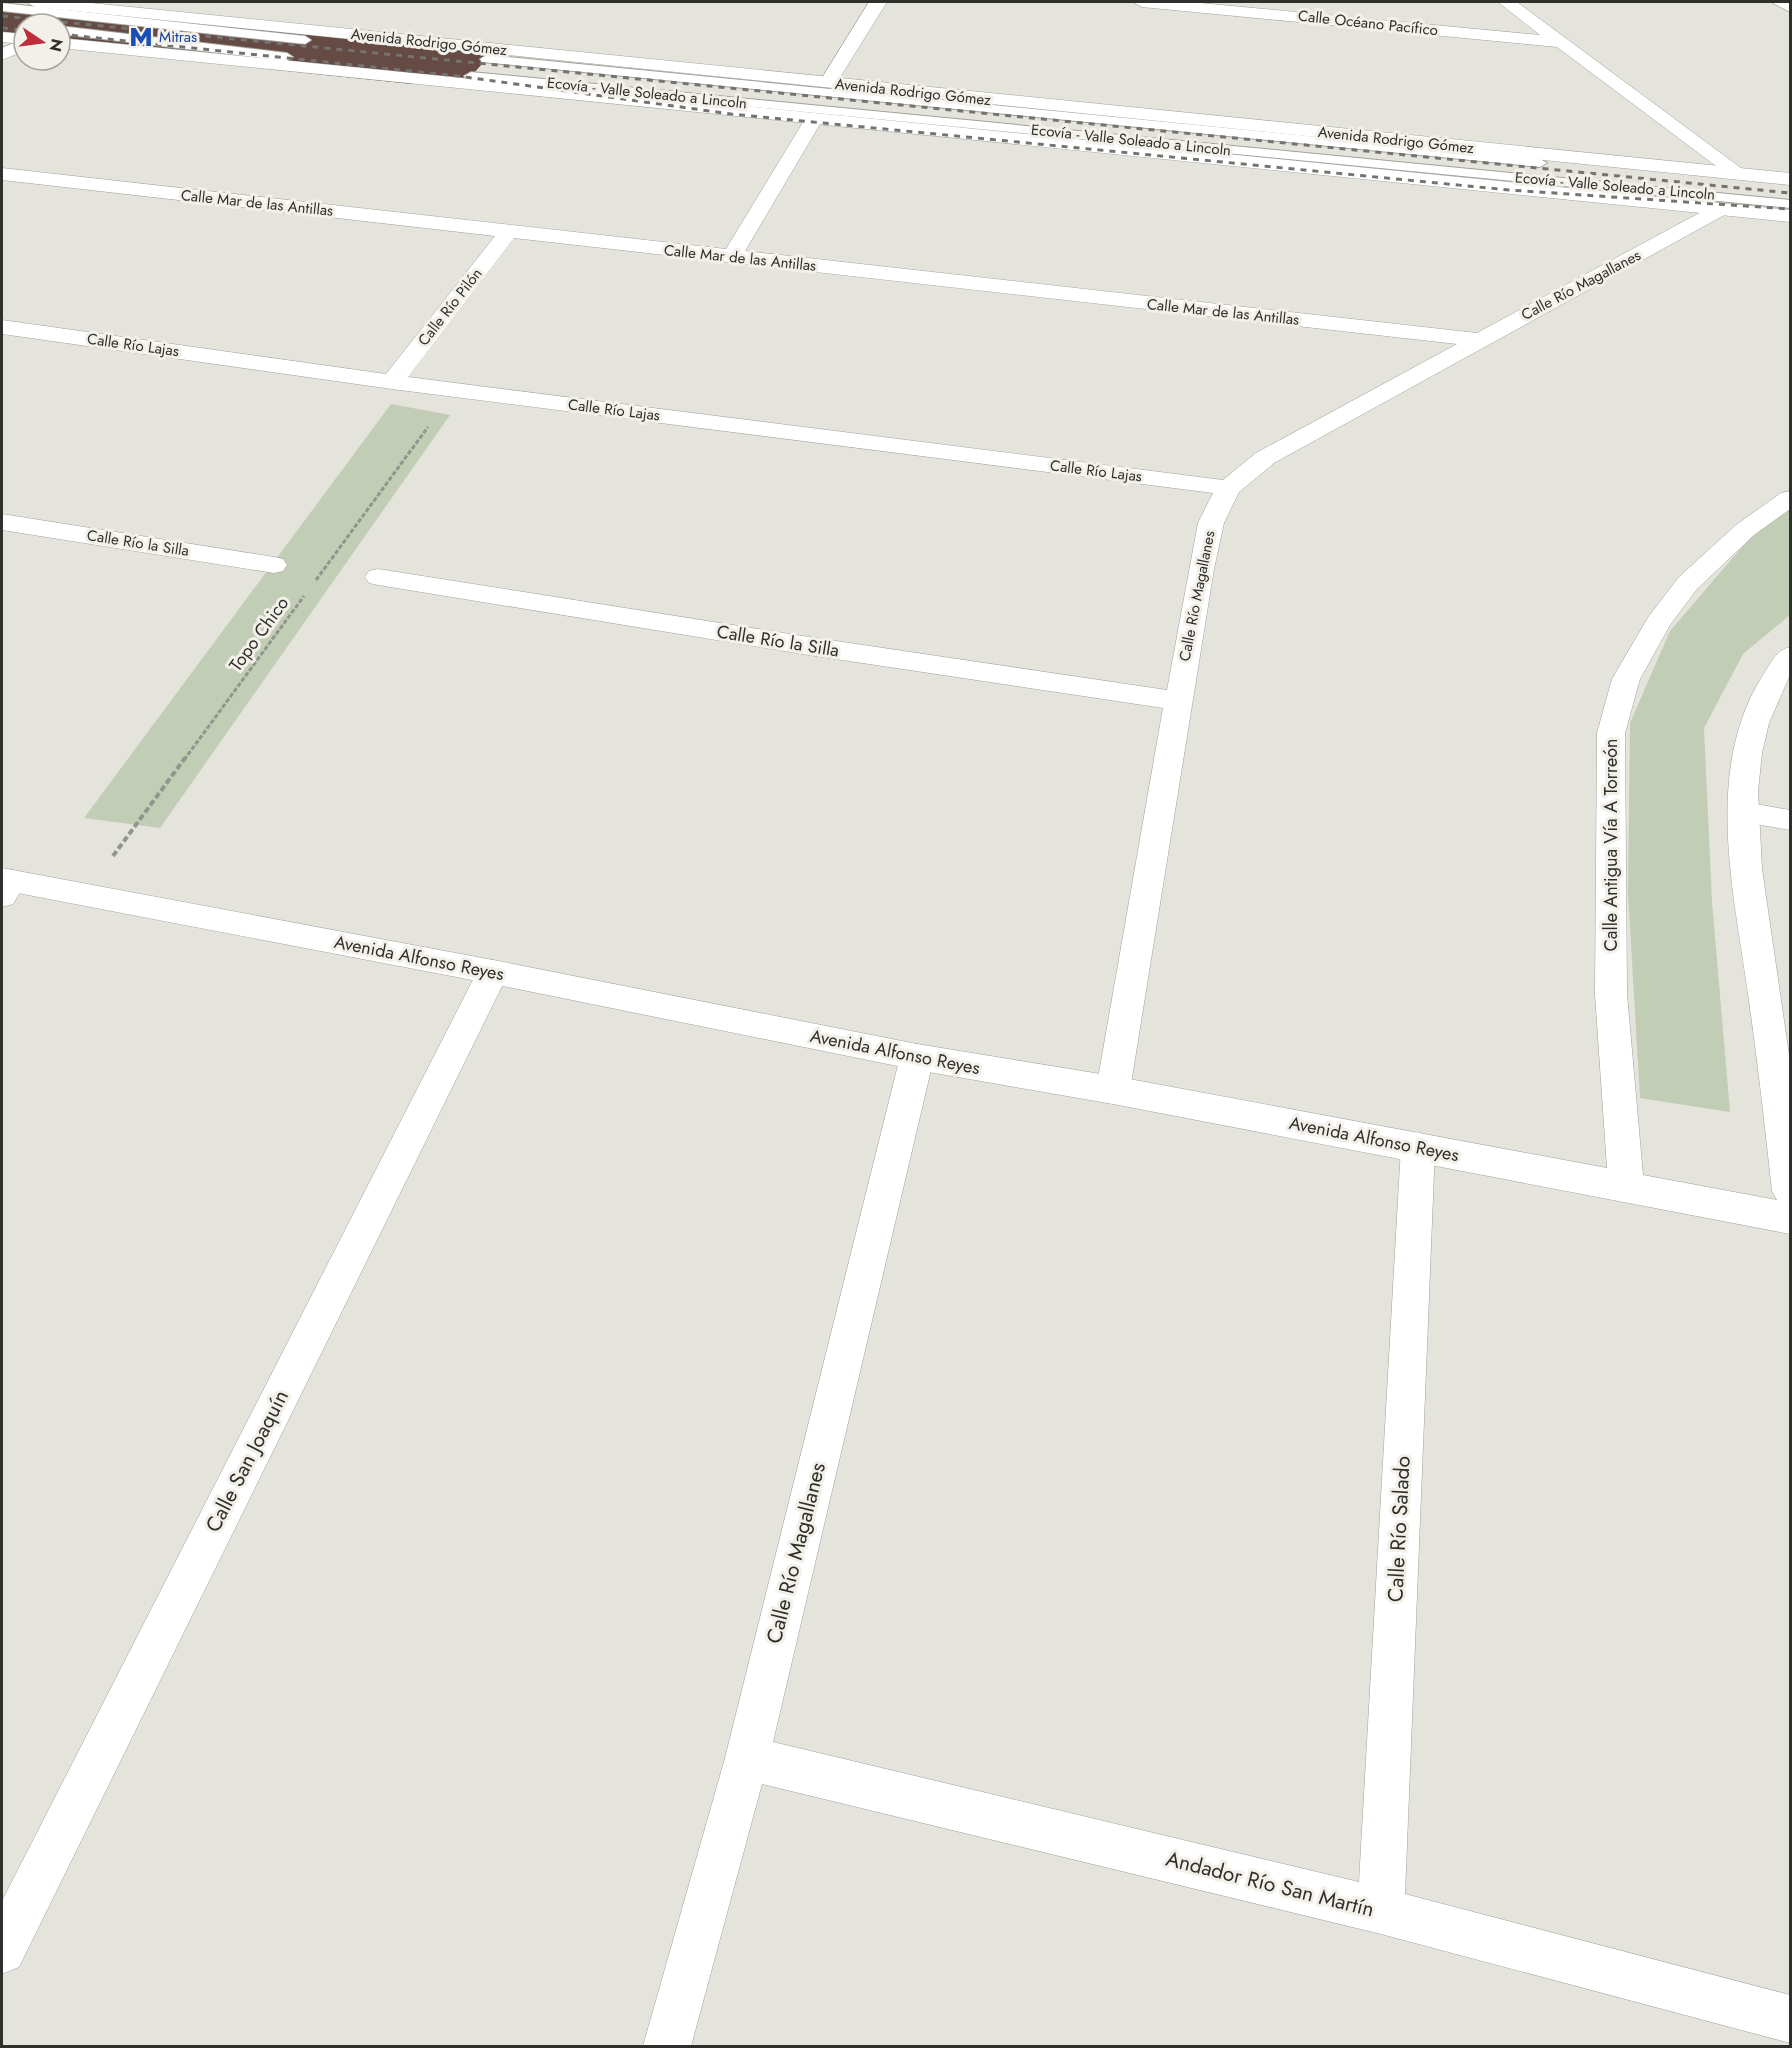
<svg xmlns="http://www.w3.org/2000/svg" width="1792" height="2048" viewBox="0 0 1792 2048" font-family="Jost,sans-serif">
<rect width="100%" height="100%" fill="#e4e3dc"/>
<g fill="#c1cdb4">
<polygon points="391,404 450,415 160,828 84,818"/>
<polygon points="1790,507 1790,615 1743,654 1704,728 1712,902 1730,1112 1640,1098 1628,893 1630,723 1670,631 1754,533"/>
</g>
<polygon fill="#664a44" points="2,3 445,48 491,54 464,84 416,79 412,84 60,47 60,24 24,24 24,44 2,41"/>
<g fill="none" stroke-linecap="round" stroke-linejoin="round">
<g stroke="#a2a19a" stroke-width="2">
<g id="service">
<polygon points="2,3 305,36 311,40 305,44 2,11"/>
<polygon points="60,26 287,53 293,57 287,61 60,34"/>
<polygon points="487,55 1540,159 1547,163 1540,167 482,62 480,59"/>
<polygon points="471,72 1790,200 1790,208 466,79 464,76"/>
</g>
</g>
<g stroke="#a2a19a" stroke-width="1">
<g id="minor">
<polygon points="869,2 887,2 834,87 822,87 819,83"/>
<polygon points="1133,2 1190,2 1540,35 1498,2 1517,2 1749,174 1746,178 1732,178 1557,47 1142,7"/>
<polygon points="1771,2 1790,2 1790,12"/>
<polygon points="24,39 24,51 2,60 2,48"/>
<path d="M814,113L823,119L745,251L1477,333L1714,205H1728L1731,209L1728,213L1274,463L1239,492L1224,523L1214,569L1130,1090L1125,1100L1113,1104L1101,1100L1096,1090L1163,708L809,655L378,585L369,583L365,577L369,571L378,569L809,637L1167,690L1198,523L1213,493L392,389L2,334V320L386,374L495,236L2,180V168L726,249L805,119ZM514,238L1457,344L1256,453L1223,480L408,377Z"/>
<polygon points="2,514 274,557 283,559 287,565 283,571 274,573 2,530"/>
<polygon points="1744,802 1790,810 1790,830 1733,820 1729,813 1733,806"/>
<polygon points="12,870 23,873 27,881 13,904 2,907 2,873"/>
<polygon points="493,960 504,963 509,972 19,1967 2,1974 2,1901 477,972 482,963"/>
<polygon points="917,1044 929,1048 934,1057 773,1742 1359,1882 1401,1147 1406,1137 1418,1132 1430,1137 1435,1147 1405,1894 1790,1995 1790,2043 1381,1934 762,1784 691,2046 643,2046 725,1758 900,1057 905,1048"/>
</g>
</g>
<g stroke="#a2a19a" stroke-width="1">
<path id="tertiary" d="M1790,491V509L1754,535L1697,589L1670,625L1640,679L1625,733L1627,994L1643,1175L1777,1200L1772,1191C1765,1127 1758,1064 1749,1001C1735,895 1702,772 1763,675C1771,663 1776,650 1790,647V675L1769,723L1762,753L1758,791L1762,869L1790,1062V1234L1113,1104L917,1070L493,984L2,890V868L493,960L917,1044L1113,1076L1607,1168L1595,994L1597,733L1612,679L1649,616L1679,577L1736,525L1781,493Z"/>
</g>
<g stroke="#a2a19a" stroke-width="1">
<g id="secondary">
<polygon points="26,2 81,2 1790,173 1790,185 35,7"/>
<polygon points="2,32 24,34 24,44 2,42"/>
<polygon points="60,38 1790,210 1790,222 60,48"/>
</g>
</g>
<g stroke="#94948e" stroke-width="3" stroke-dasharray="4.5 2" stroke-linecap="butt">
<polyline points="316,580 428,427"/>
<polyline points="184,760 304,596"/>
</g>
<polyline stroke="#94948e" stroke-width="4" stroke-dasharray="6 3" stroke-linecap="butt" points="113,856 185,758"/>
<use href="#service" fill="#fff" fill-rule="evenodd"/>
<use href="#minor" fill="#fff" fill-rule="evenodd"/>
<use href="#tertiary" fill="#fff" fill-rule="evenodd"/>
<use href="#secondary" fill="#fff" fill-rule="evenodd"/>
<g stroke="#74736f" stroke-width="3" stroke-dasharray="6 6" stroke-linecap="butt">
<polyline points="2,16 1790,193"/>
<polyline points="2,28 24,30"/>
<polyline points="60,34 458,76 731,114 1509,190 1790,209"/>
</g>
</g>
<defs>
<g id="metro-bare" transform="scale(1.8)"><path d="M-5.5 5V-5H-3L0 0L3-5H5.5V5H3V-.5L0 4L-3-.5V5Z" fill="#1a4fb4" stroke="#f2f0e9" stroke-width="2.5" paint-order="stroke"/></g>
</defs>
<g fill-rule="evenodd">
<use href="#metro-bare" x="141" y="37"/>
</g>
<g text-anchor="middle" stroke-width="6" stroke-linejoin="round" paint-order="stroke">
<g font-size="15" fill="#2f2f2c" stroke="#f2f0e9">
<text transform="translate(1368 23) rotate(6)" y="5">Calle Océano Pacífico</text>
<text transform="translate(429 42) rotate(6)" y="5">Avenida Rodrigo Gómez</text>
<text transform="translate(913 92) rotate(6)" y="5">Avenida Rodrigo Gómez</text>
<text transform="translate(647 93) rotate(6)" y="5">Ecovía - Valle Soleado a Lincoln</text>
<text transform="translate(1131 140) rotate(6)" y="5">Ecovía - Valle Soleado a Lincoln</text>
<text transform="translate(1396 140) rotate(6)" y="5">Avenida Rodrigo Gómez</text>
<text transform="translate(1615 186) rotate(5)" y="5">Ecovía - Valle Soleado a Lincoln</text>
<text transform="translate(257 203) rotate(6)" y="5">Calle Mar de las Antillas</text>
<text transform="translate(740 258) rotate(6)" y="5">Calle Mar de las Antillas</text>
<text transform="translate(1581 285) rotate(-28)" y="5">Calle Río Magallanes</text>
<text transform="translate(450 307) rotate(-52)" y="5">Calle Río Pilón</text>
<text transform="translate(1223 312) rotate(6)" y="5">Calle Mar de las Antillas</text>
<text transform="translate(133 345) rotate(8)" y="5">Calle Río Lajas</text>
<text transform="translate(614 410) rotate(7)" y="5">Calle Río Lajas</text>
<text transform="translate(1096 471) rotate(7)" y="5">Calle Río Lajas</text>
<text transform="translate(138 543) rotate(9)" y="5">Calle Río la Silla</text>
<text transform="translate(1197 596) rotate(-79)" y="5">Calle Río Magallanes</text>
</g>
<g font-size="15" fill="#164399" stroke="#f2f0e9" text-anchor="start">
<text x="159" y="42">Mitras</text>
</g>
<g font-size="18" fill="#2f2f2c" stroke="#f2f0e9">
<text transform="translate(259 634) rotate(-54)" y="6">Topo Chico</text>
<text transform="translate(778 641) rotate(9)" y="6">Calle Río la Silla</text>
<text transform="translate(1611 845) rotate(-90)" y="6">Calle Antigua Vía A Torreón</text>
<text transform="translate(419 958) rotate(11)" y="6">Avenida Alfonso Reyes</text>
<text transform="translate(895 1052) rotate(11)" y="6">Avenida Alfonso Reyes</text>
<text transform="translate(1374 1139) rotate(11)" y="6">Avenida Alfonso Reyes</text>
</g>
<g font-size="21" fill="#2f2f2c" stroke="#f2f0e9">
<text transform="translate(247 1461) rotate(-63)" y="7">Calle San Joaquín</text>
<text transform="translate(1399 1529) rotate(-87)" y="7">Calle Río Salado</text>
<text transform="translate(796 1553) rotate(-76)" y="7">Calle Río Magallanes</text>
<text transform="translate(1270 1884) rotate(14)" y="7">Andador Río San Martín</text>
</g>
</g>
<rect width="1792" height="2048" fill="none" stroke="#2f2f2c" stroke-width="6"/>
<g transform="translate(42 42) rotate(103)"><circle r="28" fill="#f2f0e9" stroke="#a4a39d" stroke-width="1.5"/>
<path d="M0-4.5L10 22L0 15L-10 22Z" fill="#be2d39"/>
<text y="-9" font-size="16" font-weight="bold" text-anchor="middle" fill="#2f2f2c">N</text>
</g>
</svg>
